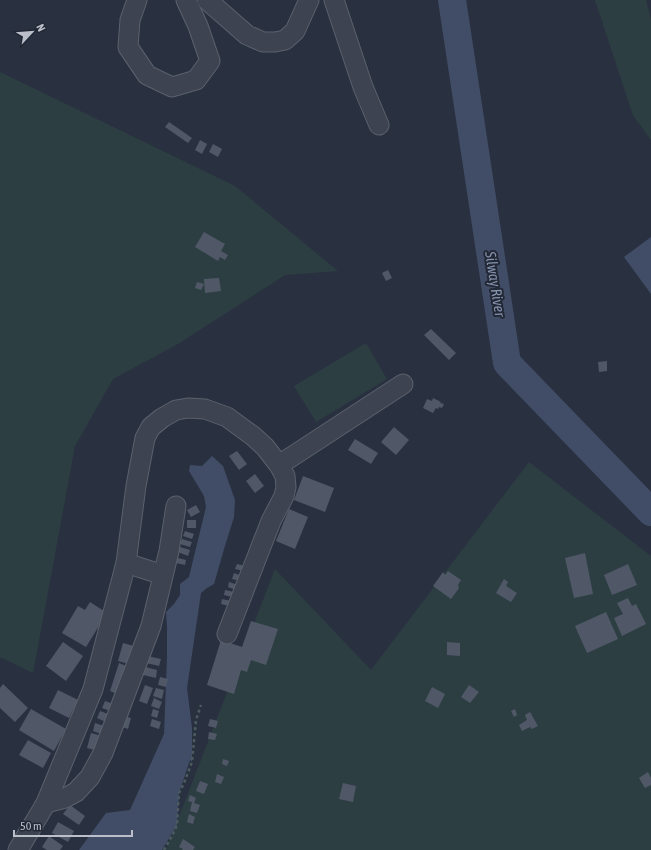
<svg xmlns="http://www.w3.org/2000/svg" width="651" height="850" viewBox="0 0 651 850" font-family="'Asap Condensed',sans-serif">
<rect width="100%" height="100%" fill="#293140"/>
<g fill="#2c3e42">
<polygon points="595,0 646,0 651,20 651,140 633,115"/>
<polygon points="0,72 235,186 338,271 285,275 178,344 113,379 75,446 33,673 0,657"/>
<polygon points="366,343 387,379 316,422 294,386"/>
<polygon points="529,462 651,556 651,850 166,850 275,569 371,670"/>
</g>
<g fill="#414d67">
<polygon points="651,237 651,294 624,257"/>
<polygon points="212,456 223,466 235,500 234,517 224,549 214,584 207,588 201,593 187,688 192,728 192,762 190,760 179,793 177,825 162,850 79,850 106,813 130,810 164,734 167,657 167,627 166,612 174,604 180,595 180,584 189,577 206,507 204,496 189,471 190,465 202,466"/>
</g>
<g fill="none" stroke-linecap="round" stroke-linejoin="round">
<polyline stroke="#414d67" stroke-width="28" points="452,0 507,363 651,512"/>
</g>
<g fill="#505868">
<polygon points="169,122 192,138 188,143 165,127"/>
<polygon points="200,140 207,144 202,154 195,150"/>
<polygon points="213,144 222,149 218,157 209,152"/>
<polygon points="204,232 225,244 221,251 228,255 225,260 220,257 218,261 195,247"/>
<polygon points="388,270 392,278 386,281 382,273"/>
<polygon points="219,278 221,291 205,293 204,279"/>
<polygon points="197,282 204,284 201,290 195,288"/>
<polygon points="431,329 456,353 449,360 424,335"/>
<polygon points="607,361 607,371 599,372 598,362"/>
<polygon points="433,398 441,402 440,403 444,404 442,408 439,407 438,409 436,408 433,413 423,408 427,399 432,401"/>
<polygon points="394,427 409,440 396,455 381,442"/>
<polygon points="355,439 378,453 371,464 348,450"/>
<polygon points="237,451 247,464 239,470 229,456"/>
<polygon points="255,474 264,486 255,493 246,481"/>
<polygon points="303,476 334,488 325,512 294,500"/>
<polygon points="196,505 200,512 191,517 187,510"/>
<polygon points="289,509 308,517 295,549 276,541"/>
<rect x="187" y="520" width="9" height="8"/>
<polygon points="185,531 194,534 192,539 183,536"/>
<polygon points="182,539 192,542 190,547 180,544"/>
<polygon points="180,547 190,550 188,556 178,552"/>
<polygon points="585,553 593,594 574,598 565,558"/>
<polygon points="178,558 186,560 185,565 176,563"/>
<polygon points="237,564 245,566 244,571 235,569"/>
<polygon points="628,564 637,585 612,595 604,575"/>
<polygon points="448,571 461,580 458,585 459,588 451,599 433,586 443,572 445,575"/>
<polygon points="234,573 242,576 241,581 232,579"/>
<polygon points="504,579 508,582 506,586 517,593 511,602 496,593"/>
<polygon points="229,582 238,585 236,590 228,587"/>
<polygon points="225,590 234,592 232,597 224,595"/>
<polygon points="628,598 632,606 636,604 646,624 622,636 614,618 623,614 617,603"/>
<polygon points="222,599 231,601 229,606 221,604"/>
<polygon points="90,602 107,613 86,647 62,633 78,606 85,610"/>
<polygon points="606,612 618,639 587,653 575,626"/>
<polygon points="251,621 278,629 266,665 251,660 247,672 241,670 234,694 207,685 221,640 242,647"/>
<polygon points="63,642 83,656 66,681 46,666"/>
<polygon points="447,642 460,643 460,656 447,655"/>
<polygon points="123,643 137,647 133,665 118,661"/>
<polygon points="143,655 161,659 159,666 142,662"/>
<polygon points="119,663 131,668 122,696 110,691"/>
<polygon points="141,666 157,670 156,678 139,674"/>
<polygon points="160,677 168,679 166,687 158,685"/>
<polygon points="3,684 28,708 15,722 0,708 0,688"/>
<polygon points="145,685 153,688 147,704 139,701"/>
<polygon points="469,685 479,692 470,703 461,697"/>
<polygon points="432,687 445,694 438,708 425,701"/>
<polygon points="156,688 164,690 162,699 153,696"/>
<polygon points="58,690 78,700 69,718 49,708"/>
<polygon points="154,698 162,702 159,709 151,706"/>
<polygon points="105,701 116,705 113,712 102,708"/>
<polygon points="31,709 66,729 54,751 19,730"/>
<polygon points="153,709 159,711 157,718 151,716"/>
<polygon points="515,709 517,715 514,717 511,711"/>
<polygon points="100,711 111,715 108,723 97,718"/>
<polygon points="530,712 538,726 532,729 530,727 522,731 519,725 527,720 525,715"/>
<polygon points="123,716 131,718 128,729 120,726"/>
<polygon points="152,719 161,722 159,729 150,726"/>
<polygon points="210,719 218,721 216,728 208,726"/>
<polygon points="95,723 107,727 104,735 93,731"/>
<polygon points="209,732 217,734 215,740 208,739"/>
<polygon points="91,733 102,736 98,751 87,748"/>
<polygon points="28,740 51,753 43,768 19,755"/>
<polygon points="223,759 229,761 227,766 222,764"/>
<polygon points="648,772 651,778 651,785 645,788 639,778"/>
<polygon points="217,774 224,777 221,784 215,782"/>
<polygon points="200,781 208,784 204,794 196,791"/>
<polygon points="343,783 356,786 353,802 339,799"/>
<polygon points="190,795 196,798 194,803 200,805 197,813 190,811 192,802 188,801"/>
<polygon points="70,805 85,816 79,825 63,814"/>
<polygon points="189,814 195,817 193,824 187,822"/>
<polygon points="58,822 74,831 68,842 52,833"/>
<polygon points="49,836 63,846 60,850 47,850 42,847"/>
<polygon points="183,839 195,847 193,850 182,850 183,849 179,847"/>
</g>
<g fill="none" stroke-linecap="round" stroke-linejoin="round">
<g stroke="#5b616d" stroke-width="21">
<g id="minor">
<polyline points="137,0 130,20 128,47 147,75 172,87 196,80 210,61 198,26 186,0"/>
<polyline points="207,0 247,35 263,42 275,42 285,40 295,31 309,0"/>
<polyline points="334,0 363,87 379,125"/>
<polyline points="279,465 403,384"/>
<polyline points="126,563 163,575"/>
<polyline points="46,803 65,798 76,792 90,777 103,753 151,626 169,551 176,506"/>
<polyline points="18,850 46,803 93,689 126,563 136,486 145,438 151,427 162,418 176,410 188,408 205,409 227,417 253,436 265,447 279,465 285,476 286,487 284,496 271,521 227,634"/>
</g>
</g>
<polyline stroke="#4b5b5f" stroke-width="2.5" stroke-dasharray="3 3" stroke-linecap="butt" points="164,850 173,834 177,825 179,793 184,783 192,762 196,720 201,705"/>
<use href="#minor" stroke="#3d4350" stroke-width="19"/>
</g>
<g text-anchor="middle" stroke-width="4" stroke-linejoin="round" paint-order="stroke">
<g font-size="15" font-style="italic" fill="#8593ae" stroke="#222835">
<text transform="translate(495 284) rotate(81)" y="5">Silway River</text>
</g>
</g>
<g transform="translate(32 32) rotate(64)" stroke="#222835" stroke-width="3" paint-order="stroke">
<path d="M0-3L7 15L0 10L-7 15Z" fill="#babfca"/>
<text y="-6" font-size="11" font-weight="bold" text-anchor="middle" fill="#babfca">N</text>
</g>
<path d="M14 830v6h118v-6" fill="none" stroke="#babfca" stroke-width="2"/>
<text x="20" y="830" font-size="12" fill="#babfca" stroke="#222835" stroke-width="3" paint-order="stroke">50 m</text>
</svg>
